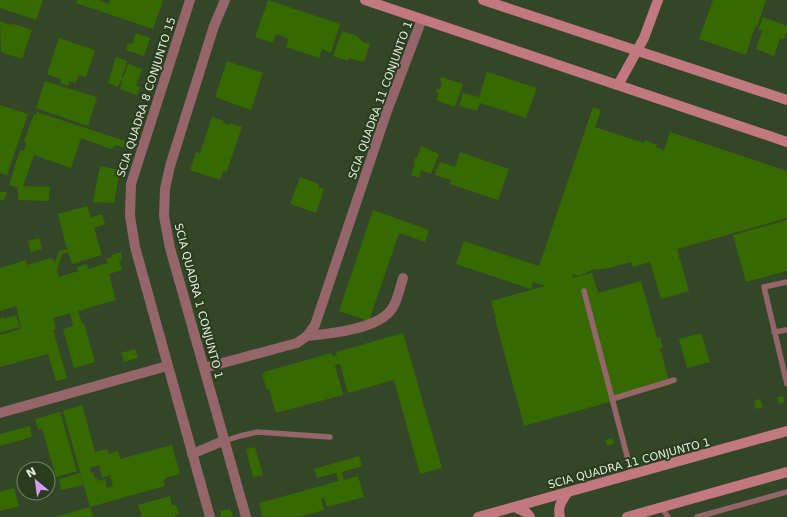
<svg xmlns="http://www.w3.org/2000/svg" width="787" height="517" viewBox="0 0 787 517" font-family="'DejaVu Sans',sans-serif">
<rect width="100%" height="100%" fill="#334627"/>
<g fill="#376901" fill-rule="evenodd">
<polygon points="0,0 43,0 36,20 0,8"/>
<polygon points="77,0 98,0 109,4 110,0 163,0 153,29 76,3"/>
<polygon points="268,0 340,24 331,53 322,49 319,58 286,47 289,39 276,34 273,43 255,37"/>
<polygon points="713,0 766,0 757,27 755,27 746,55 699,39"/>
<polygon points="763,17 787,26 787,32 784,39 780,38 774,56 756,49 762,31 758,30"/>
<polygon points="0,21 10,25 11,23 32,30 22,59 1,52"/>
<polygon points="342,31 357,36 363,42 370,44 364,62 349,58 348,61 333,56"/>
<polygon points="136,33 150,38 144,56 126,50 128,43 132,44"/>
<polygon points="59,38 95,50 86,77 78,75 76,83 69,81 68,86 60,83 61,79 47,74"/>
<polygon points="116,57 127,61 122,77 123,78 128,64 142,69 136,86 140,87 137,95 120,89 122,81 121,80 118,87 108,83"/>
<polygon points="227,61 263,73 251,110 215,97"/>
<polygon points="487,72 537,88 526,118 480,103 477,111 459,106 463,93 479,97"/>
<polygon points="441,77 463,84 455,107 436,100 439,93 436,92 437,89 440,89 442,81 440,81"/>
<polygon points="45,81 97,97 88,126 36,108"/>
<polygon points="0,105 28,114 7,175 0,173"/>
<polygon points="593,107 601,110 595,127 644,143 645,140 657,145 656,147 664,150 670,132 787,171 787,218 677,249 689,291 661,299 650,262 633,267 631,262 609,268 592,270 579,276 573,274 572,278 592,273 598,293 641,281 657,338 660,337 663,348 660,348 670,385 524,426 495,319 496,318 491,301 545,286 533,282 531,289 456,264 464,241 539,266"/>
<polygon points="37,112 125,141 124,148 117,145 111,149 81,138 71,168 34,155 23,186 50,187 49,201 18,200 18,188 9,185 20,150 24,151 26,142 24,141 34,114 36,115"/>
<polygon points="212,117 224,121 223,123 229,125 230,123 242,127 227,171 227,172 223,171 220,180 190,170 196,152 200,153"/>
<polygon points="421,146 439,154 431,174 421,170 419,178 411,175 415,164 413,163 415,157 417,158"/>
<polygon points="460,152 509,169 498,200 450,184 451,180 435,175 436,172 435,169 437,169 440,162 455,167"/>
<polygon points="100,166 120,170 114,203 93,202"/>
<polygon points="300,177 319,184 318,187 324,189 316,213 290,204"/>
<polygon points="0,192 7,192 4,200 0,200"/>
<polygon points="87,206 91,217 102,214 105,224 94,228 102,255 72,264 68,252 62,254 57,269 59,277 78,271 77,267 87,264 88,269 108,263 106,259 112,257 112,255 121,252 122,259 119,260 122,270 109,274 116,300 78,311 82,323 84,323 95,362 74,368 63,329 73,326 70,313 53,318 56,329 53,330 67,378 56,381 48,354 0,367 0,335 20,329 19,327 21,327 16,306 0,311 0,268 26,260 27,265 51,258 51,260 54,259 55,263 59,251 67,249 58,214"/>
<polygon points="373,210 429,230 425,242 399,233 369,321 339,311"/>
<polygon points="787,220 787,271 746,282 733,235"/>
<polygon points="39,238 42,249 31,252 28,241"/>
<polygon points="16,315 20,327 0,333 0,318 4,317 4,319"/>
<polygon points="403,333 442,468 420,474 394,380 348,393 340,364 335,365 343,395 276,413 269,389 267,390 262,375 265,374 264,372 331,353 332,356 337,355 336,352"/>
<polygon points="701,333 710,362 687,368 679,339"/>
<polygon points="135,349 138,358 124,362 121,353"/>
<polygon points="783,396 785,402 779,404 777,397"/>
<polygon points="760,399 763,407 756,409 754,401"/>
<path d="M82,405L95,452L107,449L109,454L118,451L120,459L172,445L180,474L166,478V479L163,480L165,486L90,507L93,517H55L90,507L63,411ZM99,465L102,478L110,475L113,486L107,488L105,479L98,481L97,478H95L93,472L91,473L90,468Z"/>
<polygon points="60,412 77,471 56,477 42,428 38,430 35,419"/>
<polygon points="30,426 32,437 0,446 0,434"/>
<polygon points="612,438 614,444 607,446 605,440"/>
<polygon points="255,447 263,475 253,477 246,449"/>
<polygon points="359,456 362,466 342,472 344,480 358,476 364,497 327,507 324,498 321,499 324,510 299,517 263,517 259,503 339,481 336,473 317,478 314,469"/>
<polygon points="80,473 83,485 61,490 59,479"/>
<polygon points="14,488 19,506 0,511 0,492"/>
<polygon points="170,496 172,506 176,505 179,514 175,515 175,517 142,517 138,505"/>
<polygon points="230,509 233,517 221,517 220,511"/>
</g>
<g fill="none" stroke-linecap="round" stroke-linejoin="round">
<g stroke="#946569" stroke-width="5.5">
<polyline points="787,282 764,287 787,384"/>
<polyline points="584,291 632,475"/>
<polyline points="774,332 787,330"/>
<polyline points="612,399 674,380"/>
<polyline points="224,441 240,436 257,432 330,437"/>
<polyline points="661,507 668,517"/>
<polyline points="697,517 787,492"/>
</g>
<g stroke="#946569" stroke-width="10">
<polyline points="190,0 131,184 130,216 135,247 210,517"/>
<polyline points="225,0 214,26 170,166 165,189 164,216 170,248 246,517"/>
<path d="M307,336C330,334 381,329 393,307C398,299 400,287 403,278"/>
<polyline points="204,368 297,343 307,336 315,325 387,111 422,19"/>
<polyline points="0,413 167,366"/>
<polyline points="192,454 223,441"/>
</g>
<g stroke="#c1787f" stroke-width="10">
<polyline points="365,0 787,142"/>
<polyline points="483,0 787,100"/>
<polyline points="618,85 644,38 658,0"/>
<polyline points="515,507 527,513 530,517"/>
<polyline points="478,517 787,431"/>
<path d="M560,517C557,507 562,501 567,493"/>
<polyline points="627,517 787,472"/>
</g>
</g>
<g text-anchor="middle" stroke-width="4" stroke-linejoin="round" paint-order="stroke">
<g font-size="11" fill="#e1edda" stroke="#293c1d">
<text transform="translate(146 97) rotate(-72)" y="4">SCIA QUADRA 8 CONJUNTO 15</text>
<text transform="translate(380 100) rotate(-70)" y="4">SCIA QUADRA 11 CONJUNTO 1</text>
<text transform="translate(199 301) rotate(75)" y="4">SCIA QUADRA 1 CONJUNTO 1</text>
<text transform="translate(629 463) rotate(-15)" y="4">SCIA QUADRA 11 CONJUNTO 1</text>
</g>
</g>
<g transform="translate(36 481) rotate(331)"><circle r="19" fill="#293c1d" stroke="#738369"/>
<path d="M0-3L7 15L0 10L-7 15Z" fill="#d99af7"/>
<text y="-6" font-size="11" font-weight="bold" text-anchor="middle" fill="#e1edda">N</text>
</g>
</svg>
